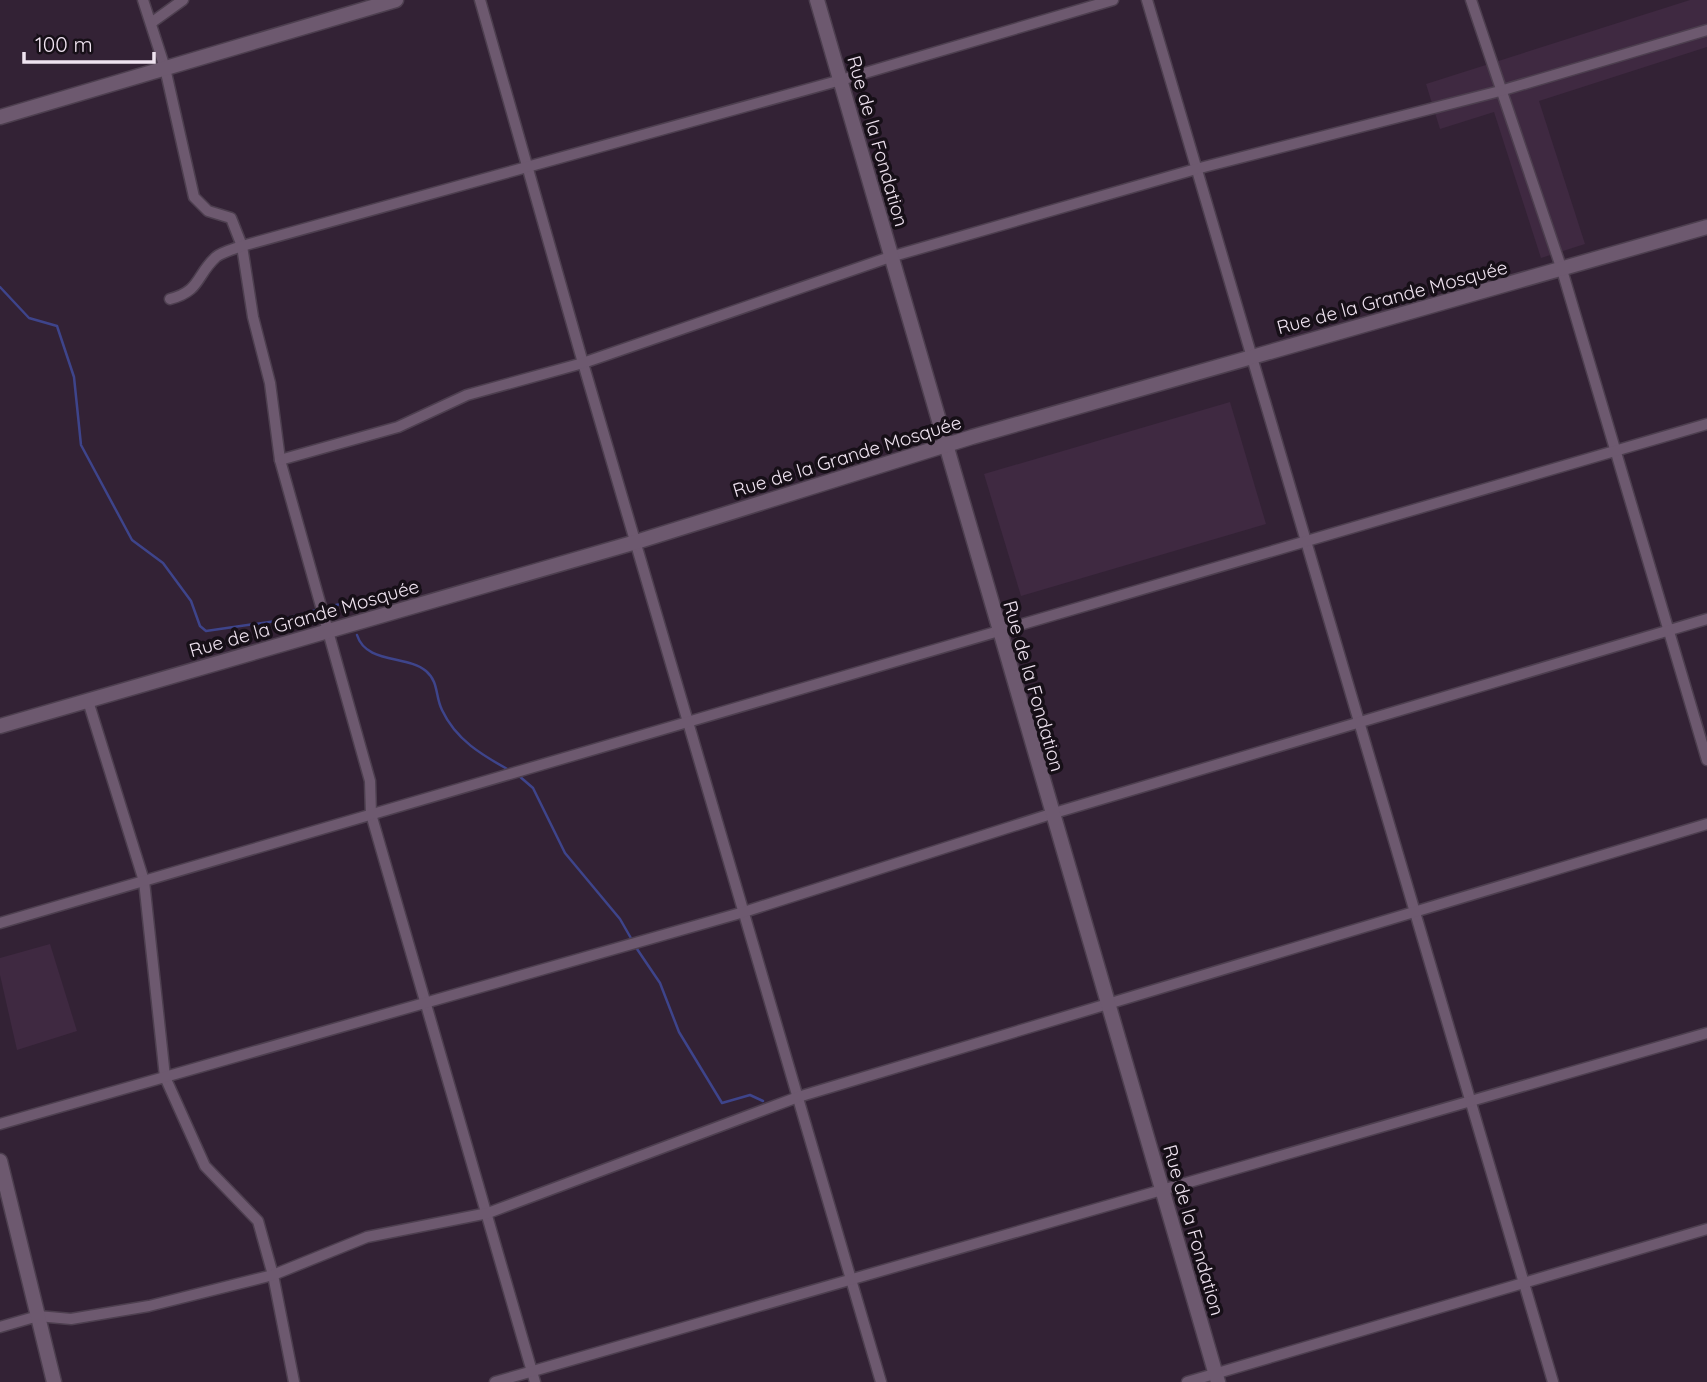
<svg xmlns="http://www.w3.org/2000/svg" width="1707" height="1382" viewBox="0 0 1707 1382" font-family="Quicksand,sans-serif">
<rect width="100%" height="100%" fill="#332235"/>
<g fill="#3f2941">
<polygon points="1690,0 1707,0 1707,47 1539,101 1585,244 1541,258 1494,112 1440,129 1426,84"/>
<polygon points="1230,402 1266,524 1021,596 984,474"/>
<polygon points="50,944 77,1031 17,1050 0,975 0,958"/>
</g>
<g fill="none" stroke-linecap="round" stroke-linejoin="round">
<g stroke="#3e448b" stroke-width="2.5">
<polyline points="0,287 29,318 57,326 74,377 81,445 132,540 163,563 191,601 200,626 206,631 276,621 317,610"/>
<polyline points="323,608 345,603 349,607"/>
<path d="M357,635C366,664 407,655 426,671C439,682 435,696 442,710C456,740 482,755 509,770"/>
<polyline points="518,775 533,788 565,853 620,919 632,940"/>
<polyline points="635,946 660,983 679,1032 722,1103 750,1095 763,1101"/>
</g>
<g stroke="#4d3f4f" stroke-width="13">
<g id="street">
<polyline points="143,0 165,68 194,197 208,211 231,218 242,246 253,317 270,383 280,460 370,781 371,814 535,1382"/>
<polyline points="480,0 583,363 881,1382"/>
<polyline points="1147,0 1553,1382"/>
<polyline points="1471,0 1562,270 1707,760"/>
<polyline points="151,23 183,0"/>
<path d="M170,299C201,291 196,275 216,257C222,252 234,249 242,246L841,80L1113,0"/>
<polyline points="280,460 398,427 467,395 583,363 890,257 1196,169 1500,91 1707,30"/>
<polyline points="88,701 144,881 165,1077 205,1166 258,1221 273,1275 294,1382"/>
<polyline points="0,923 1707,424"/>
<polyline points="0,1124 744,912 1051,814 1707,619"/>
<polyline points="0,1327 38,1316 71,1319 149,1306 273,1275 367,1237 488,1213 798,1097 1707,824"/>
<polyline points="495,1382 1707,1033"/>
<polyline points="1187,1382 1707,1229"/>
</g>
</g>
<g stroke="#4d3f4f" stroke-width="17">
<g id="secondary">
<polyline points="817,0 1218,1382"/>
<polyline points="0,117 396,0"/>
<polyline points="0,726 636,542 972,437 1707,227"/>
<polyline points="0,1161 54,1382"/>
</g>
</g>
<use href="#street" stroke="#6d596f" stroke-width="10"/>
<use href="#secondary" stroke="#6d596f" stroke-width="14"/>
</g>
<g text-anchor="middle" stroke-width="7" stroke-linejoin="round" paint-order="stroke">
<g font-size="19" fill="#efe3f0" stroke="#160f17">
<text transform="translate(878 141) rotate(74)" y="7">Rue de la Fondation</text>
<text transform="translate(1392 297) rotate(-15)" y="7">Rue de la Grande Mosquée</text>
<text transform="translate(847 456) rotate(-17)" y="7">Rue de la Grande Mosquée</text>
<text transform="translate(304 618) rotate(-16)" y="7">Rue de la Grande Mosquée</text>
<text transform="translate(1034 686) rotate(74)" y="7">Rue de la Fondation</text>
<text transform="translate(1194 1230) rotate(74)" y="7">Rue de la Fondation</text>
</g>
</g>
<path d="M24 52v10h130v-10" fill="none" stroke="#efe3f0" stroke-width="3.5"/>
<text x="35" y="52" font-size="21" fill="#efe3f0" stroke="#160f17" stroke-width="5" paint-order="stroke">100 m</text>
</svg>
